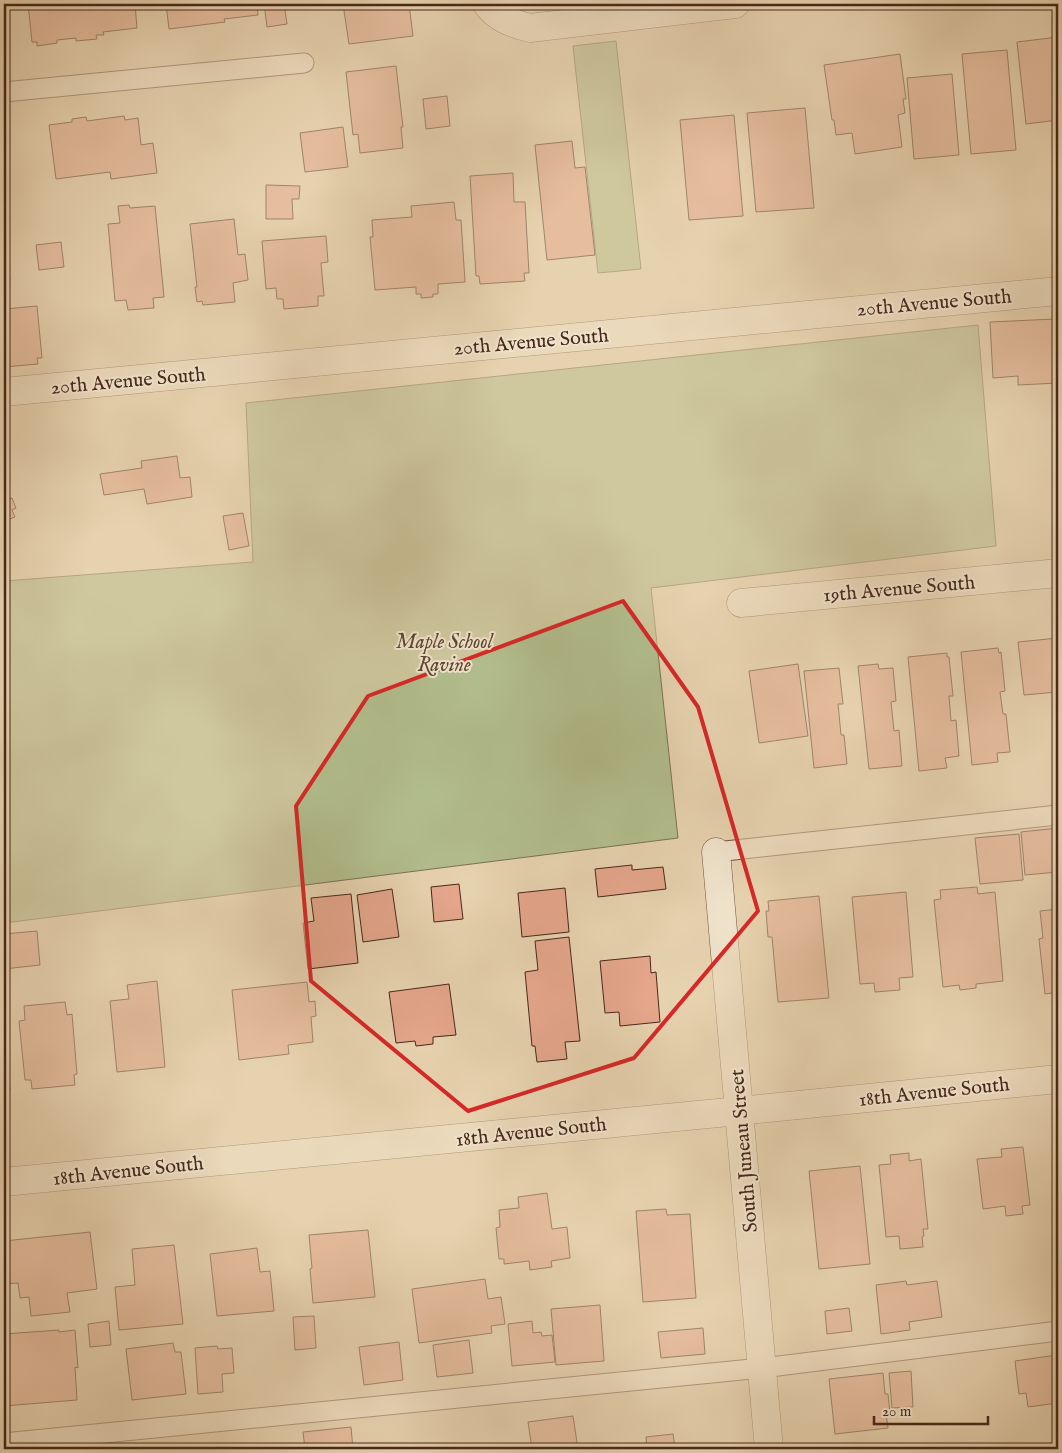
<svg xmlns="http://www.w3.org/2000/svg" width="1062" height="1453" viewBox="0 0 1062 1453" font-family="'IM FELL English',serif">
<rect width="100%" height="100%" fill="#e7d2af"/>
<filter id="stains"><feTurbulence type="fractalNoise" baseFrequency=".004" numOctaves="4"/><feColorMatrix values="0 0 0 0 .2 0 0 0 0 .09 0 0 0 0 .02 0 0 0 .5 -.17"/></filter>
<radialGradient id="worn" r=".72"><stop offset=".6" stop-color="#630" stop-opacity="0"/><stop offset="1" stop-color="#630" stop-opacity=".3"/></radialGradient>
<g fill="#b2bd8d" stroke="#7d7254">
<polygon points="616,41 641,269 598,273 573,46"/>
<polygon points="978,325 996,546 651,588 678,838 4,923 4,581 253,562 246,403"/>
</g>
<g fill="#e5a68c" stroke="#48281a">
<polygon points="28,4 135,4 137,28 103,32 104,35 96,35 97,39 76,41 76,38 57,40 57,43 37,46 37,42 32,42"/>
<polygon points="166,4 257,4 258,15 224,19 225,22 169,29"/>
<polygon points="264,4 284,4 287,24 267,27"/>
<polygon points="343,4 409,4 413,36 349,44"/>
<polygon points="1058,37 1058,120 1026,124 1017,42"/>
<polygon points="1007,50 1016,150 971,154 962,54"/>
<polygon points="900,54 906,99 903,99 905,113 898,115 902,147 855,154 852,133 836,135 834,120 832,120 824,65"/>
<polygon points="396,66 403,127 401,127 403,148 360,153 358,134 353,135 346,72"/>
<polygon points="952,74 959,155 914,159 907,78"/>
<polygon points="447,96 450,126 426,129 423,99"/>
<polygon points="805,108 814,208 756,212 747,113"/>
<polygon points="734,115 743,216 689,220 680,120"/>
<polygon points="124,116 125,120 138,118 141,145 153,143 157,173 111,179 110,172 56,179 49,125 72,122 72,119 86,117 87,121"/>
<polygon points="343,127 348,167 305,172 300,133"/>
<polygon points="572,141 575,168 585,167 595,255 547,260 535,145"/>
<polygon points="4,144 8,180 4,181"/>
<polygon points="513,173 514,202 525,202 529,273 524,273 525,281 480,284 479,276 476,276 470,176"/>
<polygon points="266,185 300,186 299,199 292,199 293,219 266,219"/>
<polygon points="454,202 456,220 461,220 465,282 438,284 438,294 433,294 433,297 421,298 421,294 416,294 416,287 375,290 370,237 373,237 372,220 412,217 411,206"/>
<polygon points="129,205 130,208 155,206 164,297 153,298 154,308 128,310 126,300 115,301 108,224 120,223 118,206"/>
<polygon points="234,219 238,255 245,254 248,280 233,283 235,302 203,305 202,301 197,302 195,287 197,287 190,224"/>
<polygon points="326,236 328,262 321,263 324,296 318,296 318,306 284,309 283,299 277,299 276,288 266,289 262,241"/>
<polygon points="4,238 10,279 4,280"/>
<polygon points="61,242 64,267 39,270 36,245"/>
<polygon points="37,306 42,358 37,358 38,364 4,367 4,309"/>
<polygon points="1055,319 1058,383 1018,385 1018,376 993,378 990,322"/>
<polygon points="177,456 180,478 190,477 192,497 147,504 144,489 104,495 100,474 142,468 141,461"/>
<polygon points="4,489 8,499 12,498 16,508 12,510 15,517 4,521"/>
<polygon points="243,513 249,546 229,550 223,516"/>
<polygon points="1058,638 1058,692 1024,695 1018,642"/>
<polygon points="998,648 999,653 1001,652 1005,691 1000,692 1003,714 1006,714 1010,752 997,753 998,762 972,765 961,652"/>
<polygon points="947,653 947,657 949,657 953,696 949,696 951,721 956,720 959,756 945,758 947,768 919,771 908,657"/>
<polygon points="798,664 808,736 759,743 749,671"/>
<polygon points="878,664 879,669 893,668 896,701 891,702 894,731 899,730 902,766 869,769 858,666"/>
<polygon points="839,668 843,704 838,704 841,735 844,735 847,764 814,768 804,671"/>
<polygon points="1058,828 1058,872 1025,875 1021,832"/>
<polygon points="1019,834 1023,880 980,884 975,838"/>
<polygon points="632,865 632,870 663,867 666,889 598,897 595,869"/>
<polygon points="459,884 463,919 434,922 431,887"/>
<polygon points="977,887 978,894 995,892 1003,981 976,984 976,988 960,990 959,985 943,987 934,900 941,899 940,890"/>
<polygon points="565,888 569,932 522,937 518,893"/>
<polygon points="392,889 399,937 363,942 357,895"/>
<polygon points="906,892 913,977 899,978 900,990 875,992 874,983 860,984 852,897"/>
<polygon points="351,894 358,963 308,969 303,923 314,921 311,898"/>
<polygon points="819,896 829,998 778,1002 772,937 768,937 766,911 769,911 768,901"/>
<polygon points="1058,909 1058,992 1045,994 1039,939 1043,938 1040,911"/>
<polygon points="37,931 40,965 4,969 4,934"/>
<polygon points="569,937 580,1041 565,1042 567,1059 537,1062 535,1046 532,1046 525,972 538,970 535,941"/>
<polygon points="650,956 651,973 656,972 660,1022 620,1026 619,1012 605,1013 600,961"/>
<polygon points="157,981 165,1067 117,1072 110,1001 129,999 127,985"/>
<polygon points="307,982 309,1002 315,1001 316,1016 311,1017 313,1042 288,1045 289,1054 239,1060 232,990"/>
<polygon points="449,984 456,1035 433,1037 433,1044 416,1046 415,1041 396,1043 389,992"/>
<polygon points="65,1002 67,1015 72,1014 77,1074 74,1075 75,1085 32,1089 31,1080 25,1080 19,1021 25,1020 24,1006"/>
<polygon points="4,1024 10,1090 4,1091"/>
<polygon points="1023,1147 1030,1205 1022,1206 1023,1214 1006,1216 1005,1206 983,1209 977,1159 1002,1157 1001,1149"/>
<polygon points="909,1153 909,1161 921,1159 928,1229 923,1229 924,1236 922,1237 923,1247 900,1249 899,1236 886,1237 879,1165 891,1164 890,1155"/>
<polygon points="860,1166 870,1264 819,1269 809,1171"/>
<polygon points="547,1193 552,1229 567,1227 570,1258 551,1261 552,1267 530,1270 529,1261 504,1264 504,1259 499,1259 496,1228 500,1227 499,1210 519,1208 518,1197"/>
<polygon points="666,1209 667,1215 690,1214 696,1298 643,1302 636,1211"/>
<polygon points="368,1230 375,1297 313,1303 310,1269 312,1268 309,1235"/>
<polygon points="90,1232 97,1289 67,1293 70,1312 31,1316 29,1297 20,1298 18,1283 4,1284 4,1241"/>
<polygon points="174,1245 183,1324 119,1330 115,1287 135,1285 132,1249"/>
<polygon points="257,1248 260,1272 270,1271 274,1311 217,1316 210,1254"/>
<polygon points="485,1279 488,1299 501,1297 505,1324 491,1326 492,1333 419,1343 412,1289"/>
<polygon points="906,1281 907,1285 937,1281 942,1317 909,1322 910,1330 881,1334 876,1285"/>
<polygon points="600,1305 604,1361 556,1365 551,1309"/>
<polygon points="849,1308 852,1331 827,1334 825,1311"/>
<polygon points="314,1316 316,1348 295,1350 293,1317"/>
<polygon points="109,1321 111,1345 90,1347 88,1324"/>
<polygon points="532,1321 533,1333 541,1332 542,1336 552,1335 555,1362 512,1366 508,1324"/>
<polygon points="703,1328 705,1354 661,1358 658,1332"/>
<polygon points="59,1330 59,1332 75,1330 78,1368 75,1367 77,1400 4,1406 4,1334"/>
<polygon points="469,1340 473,1373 437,1377 433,1345"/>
<polygon points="399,1342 403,1380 364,1385 359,1347"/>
<polygon points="173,1343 175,1352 181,1352 186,1394 132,1400 126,1349"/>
<polygon points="217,1346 218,1349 232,1348 234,1373 222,1374 223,1392 198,1394 195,1348"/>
<polygon points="1057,1355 1058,1366 1058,1403 1028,1407 1026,1393 1019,1394 1015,1361"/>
<polygon points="911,1371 913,1407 892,1408 889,1373"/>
<polygon points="883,1373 885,1394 888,1394 890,1412 886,1413 888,1428 835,1434 829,1379"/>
<polygon points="573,1416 578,1449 532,1449 528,1422"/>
<polygon points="351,1427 353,1449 305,1449 303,1432"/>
<polygon points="673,1434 675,1447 703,1444 704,1449 647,1449 646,1437"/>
<polygon points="94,1443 95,1449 57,1449 56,1446"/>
</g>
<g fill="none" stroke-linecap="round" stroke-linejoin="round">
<g stroke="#70523f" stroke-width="21">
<g id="lane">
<polyline points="4,92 304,63"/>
<polyline points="716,852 1058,815"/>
<polyline points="4,1443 762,1368 1058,1331"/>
</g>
</g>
<g stroke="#70523f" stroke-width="29">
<g id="street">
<path d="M487,4C497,18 513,24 530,28L735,4"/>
<polyline points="4,392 1058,291"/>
<polyline points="741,603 1058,573"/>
<polyline points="716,852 769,1449"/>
<polyline points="4,1182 739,1111 1058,1079"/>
</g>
</g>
<use href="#lane" stroke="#efe2cb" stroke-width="19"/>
<use href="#street" stroke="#efe2cb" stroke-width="28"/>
</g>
<path d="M0 0H1062V1453H0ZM623,601L698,707L758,911L634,1058L468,1111L311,981L296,806L368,696Z" fill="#e7d2af" fill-opacity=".55" fill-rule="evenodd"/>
<path fill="none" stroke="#d62828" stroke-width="4" stroke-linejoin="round" d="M623,601L698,707L758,911L634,1058L468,1111L311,981L296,806L368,696Z"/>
<g text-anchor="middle" stroke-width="4" stroke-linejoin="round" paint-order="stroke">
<g font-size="20" fill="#48281a" stroke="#efe2cb">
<text transform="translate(934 302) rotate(-5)" y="7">20th Avenue South</text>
<text transform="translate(531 341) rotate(-5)" y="7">20th Avenue South</text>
<text transform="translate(128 380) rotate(-5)" y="7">20th Avenue South</text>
<text transform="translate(899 588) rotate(-5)" y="7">19th Avenue South</text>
<text transform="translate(934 1091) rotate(-6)" y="7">18th Avenue South</text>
<text transform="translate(531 1131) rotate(-6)" y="7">18th Avenue South</text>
<text transform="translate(743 1151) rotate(-95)" y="7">South Juneau Street</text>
<text transform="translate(128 1170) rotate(-6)" y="7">18th Avenue South</text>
</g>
<g font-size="20" font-style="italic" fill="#5d4631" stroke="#efe2cb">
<text x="444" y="648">Maple School<tspan x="444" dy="23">Ravine</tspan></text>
</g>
</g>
<rect width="1062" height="1453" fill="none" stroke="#e7d2af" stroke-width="20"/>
<rect x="5" y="5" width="1052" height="1443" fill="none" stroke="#48281a" stroke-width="2.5"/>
<rect x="10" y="10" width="1042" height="1433" fill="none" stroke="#48281a"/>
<path d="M874 1416v8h114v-8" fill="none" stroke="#48281a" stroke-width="2.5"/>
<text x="882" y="1416" font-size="15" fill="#48281a" stroke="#efe2cb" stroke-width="4" paint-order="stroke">20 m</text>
<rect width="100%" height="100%" filter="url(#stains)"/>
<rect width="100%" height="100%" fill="url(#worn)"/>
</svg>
